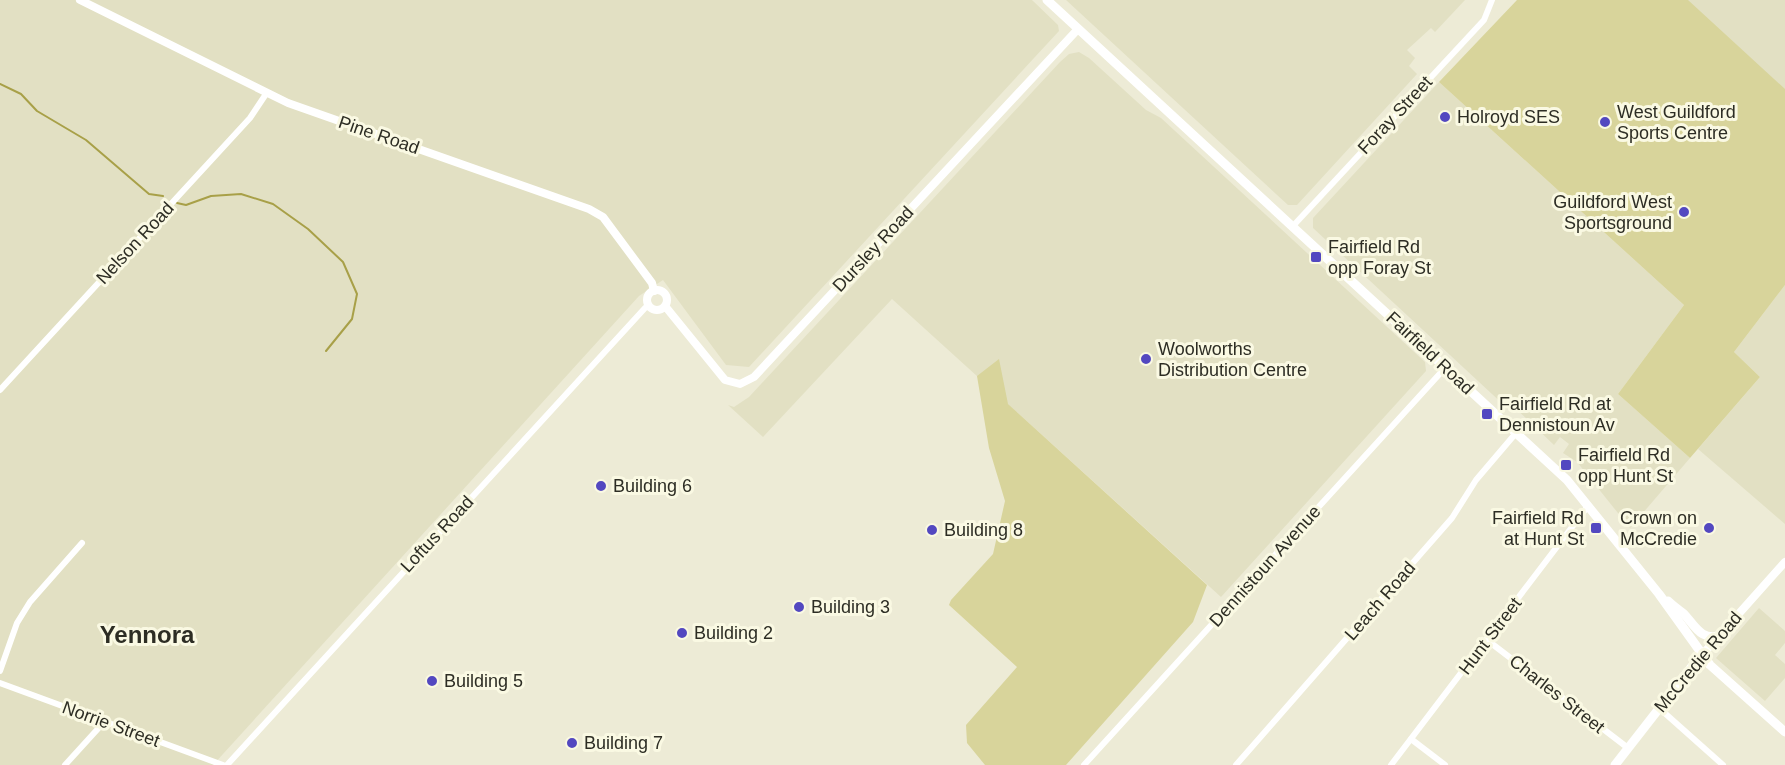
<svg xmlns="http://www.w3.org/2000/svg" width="1785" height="765" viewBox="0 0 1785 765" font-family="Arial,sans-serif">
<rect width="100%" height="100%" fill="#edebd6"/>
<g fill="#e2e0c3">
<polygon points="0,0 1032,0 1058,25 1059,31 749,367 726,365 663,280 639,296 213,765 0,765"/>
<polygon points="1066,0 1465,0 1435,32 1431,28 1407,50 1415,58 1409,66 1417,74 1297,205 1288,205"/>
<polygon points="1679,0 1785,0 1785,93"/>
<polygon points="1079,52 1089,58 1146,110 1161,118 1425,362 1426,371 1221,597 892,299 763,437 728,405 734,407 749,397 1060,62 1069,54"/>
<polygon points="1439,82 1684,305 1618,394 1690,458 1630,528 1577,462 1563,453 1569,444 1560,437 1554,445 1510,403 1506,407 1313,228 1313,218"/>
<polygon points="1785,285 1785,524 1698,449 1760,377 1734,352"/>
<polygon points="1759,608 1785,631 1785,643 1775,655 1785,664 1785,678 1765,701 1716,658"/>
</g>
<g fill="#d8d49b">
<polygon points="1517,0 1688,0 1785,89 1785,285 1734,352 1760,377 1690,458 1618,394 1684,305 1439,82"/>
<polygon points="999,359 1008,404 1207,585 1193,622 1066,765 985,765 967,743 966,725 1017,667 949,605 951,600 993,554 1005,501 989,448 977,376"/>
</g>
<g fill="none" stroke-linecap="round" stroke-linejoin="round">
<g stroke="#a8a048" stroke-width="2">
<polyline points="0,84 21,94 37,111 86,140 149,194 163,196"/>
<polyline points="177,203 186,205 211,196 241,194 273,204 308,229 343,262 357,294 352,319 326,351"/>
</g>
<g stroke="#fff" stroke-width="6">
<polyline points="1293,226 1484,20 1492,0"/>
<polyline points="0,390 250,118 266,94"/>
<polyline points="1487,640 1628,748"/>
<polyline points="0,671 17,623 30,602 82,543"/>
<polyline points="0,683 223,765"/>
<polyline points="1659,708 1723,765"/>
<polyline points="1411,739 1445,765"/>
<polyline points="65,765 105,721"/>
<polyline points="227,765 645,308 649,306"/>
<polyline points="1084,765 1445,368"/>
<polyline points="1236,765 1452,518 1476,480 1516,433"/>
<polyline points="1391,765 1588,506"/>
</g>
<g stroke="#fff" stroke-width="8">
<polyline points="80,0 288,103 589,209 603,217 652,283 654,291"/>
<circle cx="657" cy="300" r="10"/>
<polyline points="665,306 725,380 740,384 754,377 1078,29"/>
<polyline points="1702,655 1785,562"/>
</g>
<g stroke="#fff" stroke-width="9">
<polyline points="1047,0 1567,480 1659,594 1710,665 1785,732"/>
<path d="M1668,601C1673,606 1679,610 1684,614C1695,626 1702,642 1721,635"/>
<polyline points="1615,765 1693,665 1702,655"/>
</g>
</g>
<g fill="#5348c0" stroke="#faf9e3" stroke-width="2">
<circle cx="1445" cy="117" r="6"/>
<circle cx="1605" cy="122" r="6"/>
<circle cx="1684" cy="212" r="6"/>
<rect x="1310" y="251" width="12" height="12" rx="3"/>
<circle cx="1146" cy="359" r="6"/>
<rect x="1481" y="408" width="12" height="12" rx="3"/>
<rect x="1560" y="459" width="12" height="12" rx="3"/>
<circle cx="601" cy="486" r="6"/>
<rect x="1590" y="522" width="12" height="12" rx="3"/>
<circle cx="1709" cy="528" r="6"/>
<circle cx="932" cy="530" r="6"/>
<circle cx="799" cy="607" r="6"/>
<circle cx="682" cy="633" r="6"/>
<circle cx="432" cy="681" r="6"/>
<circle cx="572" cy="743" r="6"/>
</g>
<g text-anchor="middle" stroke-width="6" stroke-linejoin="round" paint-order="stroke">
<g font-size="18" fill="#2d2d24" stroke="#faf9e3" text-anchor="start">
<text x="1617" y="118">West Guildford<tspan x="1617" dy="21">Sports Centre</tspan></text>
<text x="1457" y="123">Holroyd SES</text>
<text x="1672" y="208" text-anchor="end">Guildford West<tspan x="1672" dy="21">Sportsground</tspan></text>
<text x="1328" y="253">Fairfield Rd<tspan x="1328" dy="21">opp Foray St</tspan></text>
<text x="1158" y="355">Woolworths<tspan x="1158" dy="21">Distribution Centre</tspan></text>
<text x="1499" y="410">Fairfield Rd at<tspan x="1499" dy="21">Dennistoun Av</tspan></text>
<text x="1578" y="461">Fairfield Rd<tspan x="1578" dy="21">opp Hunt St</tspan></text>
<text x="613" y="492">Building 6</text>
<text x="1584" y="524" text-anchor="end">Fairfield Rd<tspan x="1584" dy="21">at Hunt St</tspan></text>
<text x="1697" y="524" text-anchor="end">Crown on<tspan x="1697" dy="21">McCredie</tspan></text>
<text x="944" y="536">Building 8</text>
<text x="811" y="613">Building 3</text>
<text x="694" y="639">Building 2</text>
<text x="444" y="687">Building 5</text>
<text x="584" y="749">Building 7</text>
</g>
<g font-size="18" fill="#2d2d24" stroke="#faf9e3">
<text transform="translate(1395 115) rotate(-47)" y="6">Foray Street</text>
<text transform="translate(379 135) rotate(19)" y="6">Pine Road</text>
<text transform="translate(135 243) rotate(-47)" y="6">Nelson Road</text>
<text transform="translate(873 249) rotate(-47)" y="6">Dursley Road</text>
<text transform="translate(1430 353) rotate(43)" y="6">Fairfield Road</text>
<text transform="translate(437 534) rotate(-47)" y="6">Loftus Road</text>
<text transform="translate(1265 566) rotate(-48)" y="6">Dennistoun Avenue</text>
<text transform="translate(1380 601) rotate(-49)" y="6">Leach Road</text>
<text transform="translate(1490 636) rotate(-53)" y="6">Hunt Street</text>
<text transform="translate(1698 662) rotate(-50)" y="6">McCredie Road</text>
<text transform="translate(1557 694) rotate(38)" y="6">Charles Street</text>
<text transform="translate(111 724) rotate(20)" y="6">Norrie Street</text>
</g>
<g font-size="24" font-weight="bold" fill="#2d2d24" stroke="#faf9e3">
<text x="147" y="643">Yennora</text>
</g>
</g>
</svg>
